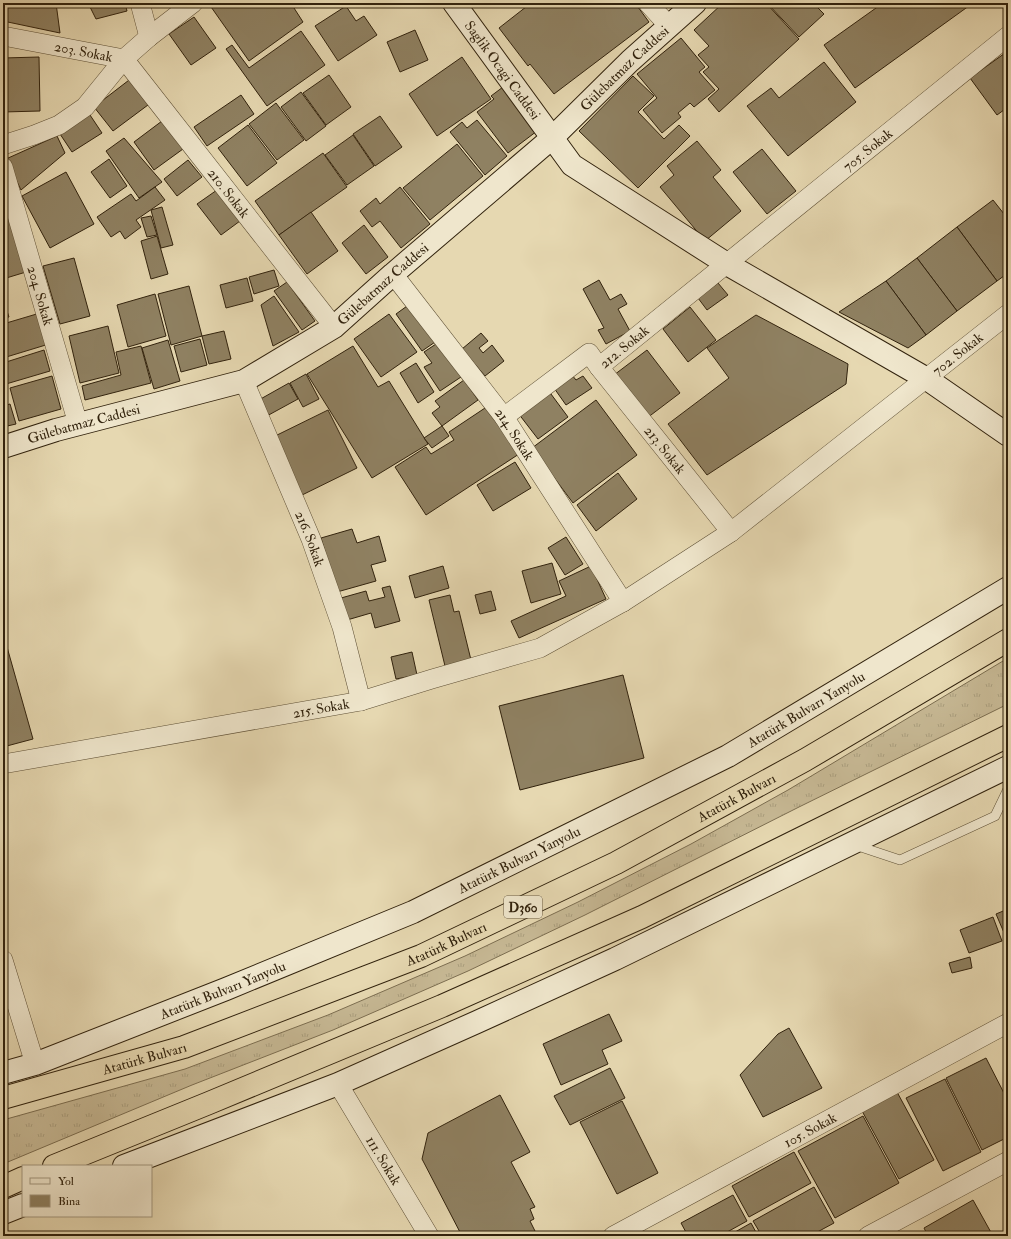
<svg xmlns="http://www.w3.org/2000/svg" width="1011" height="1239" viewBox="0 0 1011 1239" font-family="'IM FELL Double Pica',serif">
<defs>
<pattern id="grass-tufts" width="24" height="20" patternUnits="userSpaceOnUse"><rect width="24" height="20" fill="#c7b995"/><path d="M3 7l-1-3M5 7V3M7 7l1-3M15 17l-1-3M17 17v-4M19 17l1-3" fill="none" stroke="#ab9f7f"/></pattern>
</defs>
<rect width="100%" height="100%" fill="#e6d8b1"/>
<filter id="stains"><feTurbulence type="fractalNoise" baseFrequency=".005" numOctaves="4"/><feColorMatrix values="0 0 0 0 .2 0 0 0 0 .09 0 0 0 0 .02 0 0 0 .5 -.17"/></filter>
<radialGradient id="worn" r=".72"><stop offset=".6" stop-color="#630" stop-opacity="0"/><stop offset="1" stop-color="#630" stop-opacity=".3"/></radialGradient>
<polygon fill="url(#grass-tufts)" stroke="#7c6e51" points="1008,658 1008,704 799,807 585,915 468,971 333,1030 192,1085 3,1164 3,1120 185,1069 328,1015 465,956 578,902 691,844 788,790"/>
<g fill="#8f8162" stroke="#31220d">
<polygon points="3,3 56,3 60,33 3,21"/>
<polygon points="88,3 125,3 127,11 96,19"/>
<polygon points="211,3 301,3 294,8 303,22 249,61 209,4"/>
<polygon points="531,3 635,3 649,22 554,94 530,64 528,66 499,28"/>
<polygon points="723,3 766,3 799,39 719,112 708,99 719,89 703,72 709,67 698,55 709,46 694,30"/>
<polygon points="767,3 813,3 824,14 799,37"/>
<polygon points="883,3 973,3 855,88 824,45"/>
<polygon points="346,6 356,21 364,16 377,35 338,61 315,26"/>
<polygon points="194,17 216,48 191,65 169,34"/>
<polygon points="415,30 428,60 400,72 387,42"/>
<polygon points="301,31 325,65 267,106 226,49 232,45 249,68"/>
<polygon points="681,38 705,67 699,72 715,90 694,107 690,103 678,113 681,117 662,133 643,110 657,98 637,74"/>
<polygon points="1008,51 1008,107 997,115 970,78"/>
<polygon points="39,57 40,111 3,112 3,58"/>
<polygon points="462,57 491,99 437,136 409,94"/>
<polygon points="824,62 856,102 788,156 747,106 771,88 779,98"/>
<polygon points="329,75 351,107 326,125 303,93"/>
<polygon points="633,76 654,96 638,112 664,139 679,125 690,136 638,188 579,131"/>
<polygon points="133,77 152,102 113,131 94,107"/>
<polygon points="507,84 541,128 508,153 477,112 494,99 491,96"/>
<polygon points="301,92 326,126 306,141 281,107"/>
<polygon points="241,95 254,114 207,146 194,127"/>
<polygon points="276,103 304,140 277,160 249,124"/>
<polygon points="88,112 102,133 72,152 58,131"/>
<polygon points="380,116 402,147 375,166 353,134"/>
<polygon points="477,120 507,156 485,175 450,132 462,122 467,128"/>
<polygon points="162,121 183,149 154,170 134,142"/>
<polygon points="248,125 277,163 247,186 218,148"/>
<polygon points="353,135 374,166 347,185 325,155"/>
<polygon points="57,136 65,153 21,190 6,159"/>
<polygon points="124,138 162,182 139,198 106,151"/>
<polygon points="697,141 721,170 713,177 741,211 705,241 660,187 674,175 667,166"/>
<polygon points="457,144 483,176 430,220 403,188"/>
<polygon points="762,149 796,191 767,214 733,172"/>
<polygon points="323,153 347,187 279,235 255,201"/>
<polygon points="109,159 127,186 110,198 91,172"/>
<polygon points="188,160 202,177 177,196 164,179"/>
<polygon points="66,172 94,224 50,248 22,196"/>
<polygon points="155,187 165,200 136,220 141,227 125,239 120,231 111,237 97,217 131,194 136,201"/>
<polygon points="400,187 430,224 401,248 380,221 372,227 360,211 376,198 380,204"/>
<polygon points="217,190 240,221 221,235 197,204"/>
<polygon points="3,199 8,215 3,216"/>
<polygon points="993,200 1008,219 1008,273 997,281 957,227"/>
<polygon points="162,207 173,245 161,248 151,210"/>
<polygon points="311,212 338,251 307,274 279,235"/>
<polygon points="151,216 157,235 147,237 141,218"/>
<polygon points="10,219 26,272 3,279 3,222"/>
<polygon points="364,225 388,257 366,274 342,243"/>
<polygon points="957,227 997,281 957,311 917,258"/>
<polygon points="157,236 168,274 151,279 141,241"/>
<polygon points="74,258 90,316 60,324 43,266"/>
<polygon points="917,258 957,311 926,335 886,281"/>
<polygon points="274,270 279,286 254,294 249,277"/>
<polygon points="247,278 253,301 226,308 220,285"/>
<polygon points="599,280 610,300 621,294 627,304 618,309 630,331 606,344 598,330 604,328 583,289"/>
<polygon points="886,281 926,335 908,348 839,312"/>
<polygon points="287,282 315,321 302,330 274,291"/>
<polygon points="718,283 728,295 707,310 698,298"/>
<polygon points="189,286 202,336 171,345 158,294"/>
<polygon points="155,294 166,336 128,347 117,305"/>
<polygon points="274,296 299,332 273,346 261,305"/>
<polygon points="3,299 9,317 3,318"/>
<polygon points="414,301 441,338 422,351 396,314"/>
<polygon points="690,307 716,340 688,362 663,329"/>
<polygon points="40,313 49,344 3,358 3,324"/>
<polygon points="389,314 417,352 381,377 354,339"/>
<polygon points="756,315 848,364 846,384 707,475 668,424 729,378 707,348"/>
<polygon points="108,326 119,373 80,383 69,336"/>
<polygon points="224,331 231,359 209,364 202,336"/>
<polygon points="481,333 488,341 479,348 483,353 492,345 504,361 485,376 462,349"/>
<polygon points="200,339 207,365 181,372 174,346"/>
<polygon points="168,340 180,381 154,389 142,348"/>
<polygon points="439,342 461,377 440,391 424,367 432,363 424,352"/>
<polygon points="141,346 151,383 85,400 82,386 121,375 116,352"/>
<polygon points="353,346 378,387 389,381 428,444 372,478 307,374"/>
<polygon points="44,350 50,371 6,384 3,374 3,363"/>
<polygon points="647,350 680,393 647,418 614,375"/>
<polygon points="416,363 434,392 418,403 400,373"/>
<polygon points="306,374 319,399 303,407 290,383"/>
<polygon points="572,375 576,380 583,376 592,388 566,405 554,388"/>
<polygon points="52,376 61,409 19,421 10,388"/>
<polygon points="464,380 478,400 442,426 432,413 440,407 435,401"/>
<polygon points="289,383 298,399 265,417 257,401"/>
<polygon points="548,390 568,417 538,439 518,413"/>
<polygon points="596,400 637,455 573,503 532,448"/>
<polygon points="10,404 16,424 3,427 3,406"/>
<polygon points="488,406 519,454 426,515 395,467 426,447 431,454 454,440 449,432"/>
<polygon points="328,410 357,468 298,497 269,439"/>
<polygon points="442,426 449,436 432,448 424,438"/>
<polygon points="515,462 531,488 493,511 477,485"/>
<polygon points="618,473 637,499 596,531 577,505"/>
<polygon points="352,529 357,543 379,536 386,561 371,565 376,581 337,592 321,538"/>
<polygon points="566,537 583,564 565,575 548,548"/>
<polygon points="552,563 561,594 531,603 522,571"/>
<polygon points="443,566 449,588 415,598 409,576"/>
<polygon points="591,566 606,599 519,638 511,621 566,596 559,581"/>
<polygon points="390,586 400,621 375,628 371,613 347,620 341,598 366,591 369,601 385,597 382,588"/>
<polygon points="491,591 496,610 480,614 475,595"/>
<polygon points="450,595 454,612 459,611 471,660 445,666 429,600"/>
<polygon points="7,647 33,739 3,747 3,648"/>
<polygon points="412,652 417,675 396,679 391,657"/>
<polygon points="623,675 644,758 520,790 499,706"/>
<polygon points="1008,909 1008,942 996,914"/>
<polygon points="993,917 1002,941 969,953 960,930"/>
<polygon points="970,957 972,968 952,973 949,963"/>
<polygon points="609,1014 622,1041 602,1050 608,1064 561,1085 543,1044"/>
<polygon points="789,1028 822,1088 763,1117 740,1075 778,1034"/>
<polygon points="986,1058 1008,1101 1008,1137 982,1150 946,1078"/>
<polygon points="610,1068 625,1098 570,1125 554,1096"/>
<polygon points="945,1079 981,1152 943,1171 906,1098"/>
<polygon points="897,1092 934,1160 899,1179 862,1111"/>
<polygon points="500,1095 530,1152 511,1162 535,1207 530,1209 534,1219 530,1221 537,1235 462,1236 422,1159 428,1133"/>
<polygon points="622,1101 658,1173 617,1194 580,1122"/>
<polygon points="863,1116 899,1183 835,1218 798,1151"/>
<polygon points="794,1152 811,1183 749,1217 732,1186"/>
<polygon points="814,1187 834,1223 810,1236 762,1236 753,1221"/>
<polygon points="733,1195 747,1221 720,1236 688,1236 681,1223"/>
<polygon points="973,1200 993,1236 928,1236 924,1228"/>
<polygon points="751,1223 758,1236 728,1236"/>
</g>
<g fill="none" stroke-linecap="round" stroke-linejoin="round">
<g stroke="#5e5036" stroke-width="10">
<polyline id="lane" points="855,845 900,860 995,816 1008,789"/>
</g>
<g stroke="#5e5036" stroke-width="20">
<g id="street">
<polyline points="140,3 149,37"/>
<polyline points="648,3 669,26"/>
<path id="s1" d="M3,36L124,59L149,37L193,3"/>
<path id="s2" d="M3,145L34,135L59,125L85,107L124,59L334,327"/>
<path id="s3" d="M3,167L78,424"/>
<path id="s4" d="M393,274L504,417L623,602"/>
<path id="s5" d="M599,367L731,532"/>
<path id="s6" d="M244,381L311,539L342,627L361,701"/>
<path id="s7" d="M504,417L589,353L599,367L1008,36"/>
<path id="s8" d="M3,764L361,701L432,679L540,648L623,602L731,532L1008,314"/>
<polyline points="3,960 35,1064"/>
<path id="s9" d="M338,1084L429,1236"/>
<path id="s10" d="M613,1236L1008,1023"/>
<polyline points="868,1236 1008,1161"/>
</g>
</g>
<g stroke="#31220d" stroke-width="24">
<g id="secondary">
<path id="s11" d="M454,3L572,165L727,264L927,379L1008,435"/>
<path id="s12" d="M3,447L56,430L244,381L334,327L393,274L552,138L630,61L695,3"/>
<path id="s13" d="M3,1073L35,1064L226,989L413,912L728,756L1008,588"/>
<polyline points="124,1166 338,1084 477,1022 615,959 1008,767"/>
<polyline points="3,1213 23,1205"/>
</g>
</g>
<g stroke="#31220d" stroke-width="24">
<g id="highway">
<path id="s14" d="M3,1098L184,1047L421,956L616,863L805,760L1008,640"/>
<polyline points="54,1166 209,1103 442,1006 642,917 1008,736"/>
<polyline points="3,1187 23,1178"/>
</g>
</g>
<use href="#lane" stroke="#efe6cc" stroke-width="9"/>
<use href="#street" stroke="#efe6cc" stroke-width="19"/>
<use href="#secondary" stroke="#efe6cc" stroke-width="22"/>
<use href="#highway" stroke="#e6d8b1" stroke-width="22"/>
</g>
<g text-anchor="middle" stroke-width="4" stroke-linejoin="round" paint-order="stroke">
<rect fill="#efe6cc" stroke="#6a5d46" stroke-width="1" x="504" y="896" width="38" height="22" rx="3"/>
<g font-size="13" font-weight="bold" fill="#31220d">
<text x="523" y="912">D360</text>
</g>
<g font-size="14" fill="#31220d" stroke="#efe6cc">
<text dy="5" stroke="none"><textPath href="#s1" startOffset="82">203. Sokak</textPath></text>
<text dy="5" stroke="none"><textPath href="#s12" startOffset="744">Gülebatmaz Caddesi</textPath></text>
<text dy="5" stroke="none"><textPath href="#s11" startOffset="83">Saglik Ocagi Caddesi</textPath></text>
<text dy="5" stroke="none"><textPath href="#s7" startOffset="469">705. Sokak</textPath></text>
<text dy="5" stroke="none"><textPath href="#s2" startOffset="323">210. Sokak</textPath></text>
<text dy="5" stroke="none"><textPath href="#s12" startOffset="420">Gülebatmaz Caddesi</textPath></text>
<text dy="5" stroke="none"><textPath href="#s3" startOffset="134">204. Sokak</textPath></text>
<text dy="5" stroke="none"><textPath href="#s7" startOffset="156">212. Sokak</textPath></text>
<text dy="5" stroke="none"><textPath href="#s8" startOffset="1062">702. Sokak</textPath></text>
<text dy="5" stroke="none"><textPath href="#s12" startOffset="84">Gülebatmaz Caddesi</textPath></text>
<text dy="5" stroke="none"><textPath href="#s4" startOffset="201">214. Sokak</textPath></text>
<text dy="5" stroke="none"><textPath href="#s5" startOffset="106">213. Sokak</textPath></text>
<text dy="5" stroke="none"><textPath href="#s6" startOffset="171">216. Sokak</textPath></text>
<text dy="5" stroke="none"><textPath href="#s8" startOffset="323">215. Sokak</textPath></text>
<text dy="5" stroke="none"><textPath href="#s13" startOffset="883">Atatürk Bulvarı Yanyolu</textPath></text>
<text dy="5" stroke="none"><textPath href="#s14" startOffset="795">Atatürk Bulvarı</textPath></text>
<text dy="5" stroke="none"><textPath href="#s13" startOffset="559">Atatürk Bulvarı Yanyolu</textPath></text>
<text dy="5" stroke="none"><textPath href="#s14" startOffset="470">Atatürk Bulvarı</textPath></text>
<text dy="5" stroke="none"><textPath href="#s13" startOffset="235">Atatürk Bulvarı Yanyolu</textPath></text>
<text dy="5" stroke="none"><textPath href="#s14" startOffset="147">Atatürk Bulvarı</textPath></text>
<text dy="5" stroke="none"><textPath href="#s10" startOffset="224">105. Sokak</textPath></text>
<text dy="5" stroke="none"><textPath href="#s9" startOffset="89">111. Sokak</textPath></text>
</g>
</g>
<rect width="1011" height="1239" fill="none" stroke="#e6d8b1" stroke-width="16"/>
<rect x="4" y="4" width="1003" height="1231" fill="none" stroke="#31220d" stroke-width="2"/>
<rect x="8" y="8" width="995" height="1223" fill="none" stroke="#31220d"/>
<rect x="22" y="1165" width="130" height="52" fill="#efe6cc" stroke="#a39880"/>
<rect x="30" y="1178" width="20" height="6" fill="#efe6cc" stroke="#a39880"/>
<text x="58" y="1185" font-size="12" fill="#31220d">Yol</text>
<rect x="30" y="1195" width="20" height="12" fill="#8f8162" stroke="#a39880"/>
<text x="58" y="1205" font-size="12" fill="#31220d">Bina</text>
<rect width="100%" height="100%" filter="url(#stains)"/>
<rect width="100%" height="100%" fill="url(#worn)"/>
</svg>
